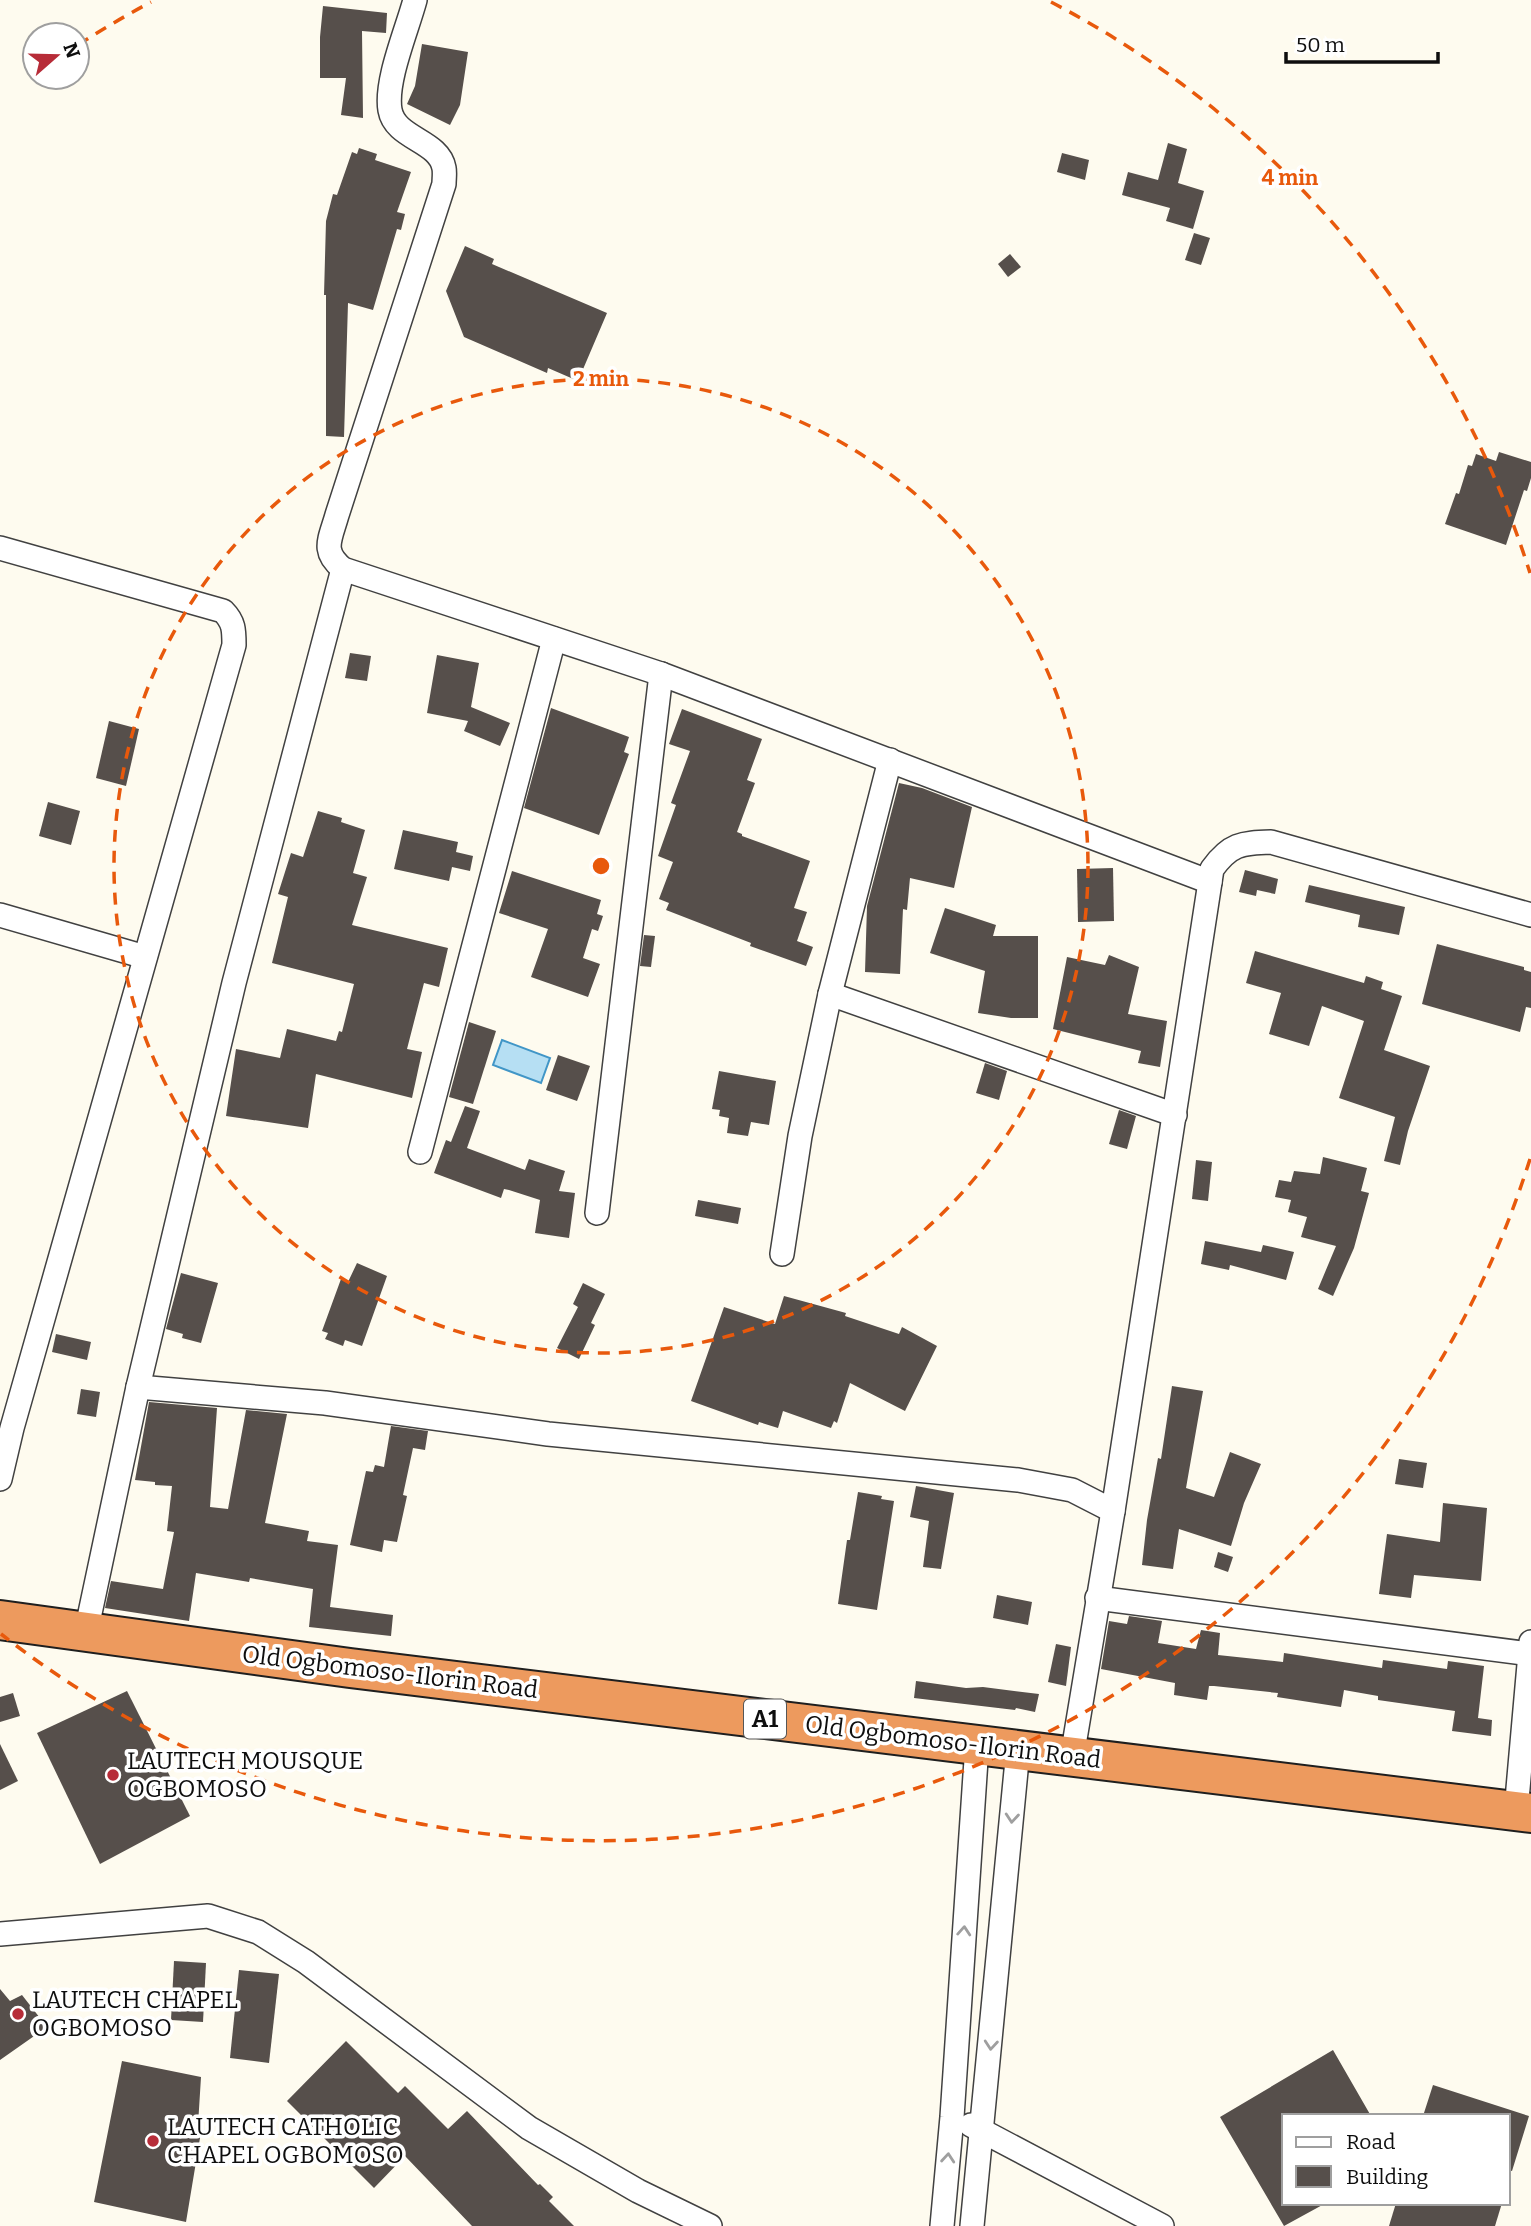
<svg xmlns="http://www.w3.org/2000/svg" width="1531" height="2226" viewBox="0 0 1531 2226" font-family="Bitter,serif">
<rect width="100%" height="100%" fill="#fefbef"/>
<polygon fill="#b6dff3" stroke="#4196c7" stroke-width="2" points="502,1040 550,1058 541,1083 493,1065"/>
<g fill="#564f4b">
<polygon points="323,6 387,13 386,33 362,31 363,118 341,115 346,78 320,78 320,37"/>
<polygon points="422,44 468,52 460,105 450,125 407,104 415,86"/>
<polygon points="1168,143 1187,149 1178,183 1204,191 1193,229 1166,221 1170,208 1122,195 1128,172 1158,180"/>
<polygon points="359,148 377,154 375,160 411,172 397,212 405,214 401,230 397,229 373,310 348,303 344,437 326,436 326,295 324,295 326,221 333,194 337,195 352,152 357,154"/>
<polygon points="1062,153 1089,160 1085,180 1057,172"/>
<polygon points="1194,233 1210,238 1201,265 1185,260"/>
<polygon points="465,246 494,259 492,264 607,313 578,381 548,368 547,373 464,337 446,291"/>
<polygon points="1010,254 1021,267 1008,277 998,264"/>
<polygon points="1499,452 1531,462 1531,478 1527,491 1524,490 1506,545 1445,524 1456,493 1459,494 1468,465 1472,466 1476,454 1496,461"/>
<polygon points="350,653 371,656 367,681 345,678"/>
<polygon points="437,655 479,663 471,707 510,723 500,746 464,731 468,721 427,713"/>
<polygon points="551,708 629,737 624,752 629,754 599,835 524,808"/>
<polygon points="682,709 762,739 747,780 755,783 737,832 742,834 742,836 810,861 794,908 807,912 797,941 813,947 806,966 750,946 751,943 666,910 669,903 659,899 673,862 658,856 676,805 671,803 690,751 669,744"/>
<polygon points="109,721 139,729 126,786 96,778"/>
<polygon points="899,783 922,788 972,807 954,888 910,878 907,910 903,909 900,974 865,972 867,906"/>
<polygon points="48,802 80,811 71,845 39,836"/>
<polygon points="318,811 342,818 341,822 365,830 353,873 367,877 352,925 448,948 439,987 424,983 407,1049 422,1052 412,1098 316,1074 308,1128 226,1116 236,1049 280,1058 287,1029 336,1041 339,1031 342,1032 354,984 272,963 288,897 278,894 291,853 303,857"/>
<polygon points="403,830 458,842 456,852 473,856 470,871 452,867 449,881 394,869"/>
<polygon points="1113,868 1114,921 1078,922 1077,869"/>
<polygon points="1245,870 1278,879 1275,894 1257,890 1256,896 1239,892"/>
<polygon points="512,871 601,900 597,914 603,916 598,931 592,929 583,958 600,964 588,997 531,977 548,929 499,913"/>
<polygon points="1309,885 1405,907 1399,935 1358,927 1360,915 1305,902"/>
<polygon points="945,908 996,925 993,936 1038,936 1038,1018 1011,1018 978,1013 985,971 930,953"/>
<polygon points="644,935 655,936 651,967 640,966"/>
<polygon points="1437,944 1524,967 1524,970 1531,972 1531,1008 1526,1007 1520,1032 1422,1004"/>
<polygon points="1255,951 1364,983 1366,976 1383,982 1381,989 1402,996 1384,1050 1430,1066 1408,1131 1400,1165 1384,1161 1395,1117 1339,1098 1364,1021 1322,1006 1309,1046 1269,1034 1281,993 1246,983"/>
<polygon points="1109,955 1139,967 1128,1014 1167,1021 1160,1067 1138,1063 1141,1051 1053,1029 1067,957 1105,965"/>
<polygon points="469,1022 496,1031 473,1104 449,1097"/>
<polygon points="558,1055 590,1066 577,1101 546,1090"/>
<polygon points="985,1063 1007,1071 999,1100 976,1093"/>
<polygon points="719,1071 776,1081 769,1125 751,1122 748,1136 727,1133 729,1118 719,1116 720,1110 712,1109"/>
<polygon points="465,1106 480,1111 467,1148 525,1170 529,1159 565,1171 559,1191 575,1193 569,1238 535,1233 540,1200 509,1190 504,1189 501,1198 434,1173 446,1140 451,1142"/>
<polygon points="1119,1110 1136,1116 1127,1149 1109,1144"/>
<polygon points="1323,1157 1367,1168 1361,1191 1369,1193 1354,1248 1333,1296 1318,1289 1336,1246 1301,1237 1307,1217 1288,1212 1291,1200 1275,1197 1279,1180 1291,1182 1294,1171 1320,1174"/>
<polygon points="1196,1160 1212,1162 1208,1201 1192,1199"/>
<polygon points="698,1200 741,1208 738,1224 695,1216"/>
<polygon points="1205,1241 1261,1252 1263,1245 1294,1252 1286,1280 1230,1265 1229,1270 1201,1264"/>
<polygon points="357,1263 387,1276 362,1346 345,1340 343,1346 325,1339 328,1333 322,1331 341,1279 348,1282"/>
<polygon points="181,1273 218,1283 201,1343 182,1338 183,1334 166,1329"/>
<polygon points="583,1283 605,1294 591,1323 595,1325 579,1359 557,1348 578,1307 573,1304"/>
<polygon points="784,1296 846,1313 845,1316 899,1334 902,1327 937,1346 905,1411 850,1383 837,1423 834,1421 831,1428 783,1411 778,1428 759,1422 758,1425 691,1401 724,1307 775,1324"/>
<polygon points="56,1334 91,1342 87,1360 52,1352"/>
<polygon points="1172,1386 1203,1391 1186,1488 1214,1497 1230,1452 1261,1464 1244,1503 1231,1546 1179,1529 1173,1569 1142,1565 1147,1520 1158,1458 1161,1459"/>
<polygon points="81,1389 100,1392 96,1417 77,1414"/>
<polygon points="149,1402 217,1408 210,1507 228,1509 246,1410 287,1414 265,1523 309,1531 307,1541 338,1545 330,1607 393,1615 391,1636 309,1627 313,1589 250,1578 249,1582 196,1573 189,1621 105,1608 111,1581 163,1589 174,1532 167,1531 172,1486 155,1485 155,1482 135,1480"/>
<polygon points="391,1426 428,1431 425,1450 413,1448 403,1495 407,1496 397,1542 384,1540 382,1552 350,1545 366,1471 373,1472 375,1465 384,1467"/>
<polygon points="1399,1459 1427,1463 1423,1488 1395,1484"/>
<polygon points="916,1486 954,1493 941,1569 923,1567 929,1521 910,1517"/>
<polygon points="858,1492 882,1496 881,1499 894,1501 877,1610 838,1604 847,1540 850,1540"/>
<polygon points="1443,1503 1487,1508 1481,1581 1414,1575 1411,1598 1379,1594 1387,1534 1440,1542"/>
<polygon points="1218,1552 1233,1557 1228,1572 1214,1567"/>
<polygon points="997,1595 1032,1602 1028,1625 993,1618"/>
<polygon points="1129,1616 1162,1621 1158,1643 1196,1649 1201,1630 1220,1633 1218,1655 1283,1662 1284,1653 1382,1668 1383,1660 1447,1669 1448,1661 1484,1666 1478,1718 1492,1720 1491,1736 1452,1731 1455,1711 1378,1700 1378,1696 1344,1690 1341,1707 1277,1697 1278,1693 1214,1686 1209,1686 1207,1700 1174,1695 1175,1683 1101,1669 1109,1621 1127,1624"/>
<polygon points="1056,1644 1071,1647 1066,1686 1048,1682"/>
<polygon points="916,1681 966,1688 983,1687 1039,1694 1035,1712 1016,1708 1015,1710 914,1698"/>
<polygon points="127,1691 190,1816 100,1864 37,1733"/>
<polygon points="13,1693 20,1716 0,1722 0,1697"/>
<polygon points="0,1744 18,1781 0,1790"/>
<polygon points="174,1961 206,1963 203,2022 171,2020"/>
<polygon points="239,1970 279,1974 269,2063 230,2058"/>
<polygon points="0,1989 10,2001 22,1995 47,2027 0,2060"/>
<polygon points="346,2041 398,2093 405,2086 448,2129 467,2111 538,2185 540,2184 553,2197 549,2201 574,2226 472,2226 405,2156 374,2188 287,2101"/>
<polygon points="1333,2050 1371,2116 1284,2116 1284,2203 1326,2203 1284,2226 1220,2117"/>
<polygon points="122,2061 201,2077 198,2125 202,2126 186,2222 94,2202"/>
<polygon points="1433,2085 1529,2116 1512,2171 1508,2170 1508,2116 1423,2116"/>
<polygon points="1396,2203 1502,2203 1495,2226 1389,2226"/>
</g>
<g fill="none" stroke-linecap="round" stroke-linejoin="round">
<g stroke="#414141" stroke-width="26">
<g id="street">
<path d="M415,0C407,30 385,81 390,110C395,139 439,140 444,168C445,173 444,179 444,184L337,515C330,540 321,551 343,569L661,674L1210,882"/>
<path d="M0,548L223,611C234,622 234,630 234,645L12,1428L0,1479"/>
<polyline points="0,915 145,957"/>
<polyline points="830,994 1175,1115"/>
<polyline points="420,1152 554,639"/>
<polyline points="597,1213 661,674"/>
<polyline points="782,1254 800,1136 830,994 890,760"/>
<polyline points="138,1387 325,1403 548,1434 1018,1480 1072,1490 1113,1511"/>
<polyline points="1097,1598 1530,1654"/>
<polyline points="86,1632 138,1387 234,983 343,569"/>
<path d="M1072,1757L1113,1511L1212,869C1230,844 1241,843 1271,842L1531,915"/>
<polyline points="1516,1811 1531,1642"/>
<polyline points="0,1934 208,1916 258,1932 306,1962 529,2128 638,2191 710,2226"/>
<polyline points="971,2125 1162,2226"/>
<polyline points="942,2226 952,2117 977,1745"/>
<polyline points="972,2226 1018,1750"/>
</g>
</g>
<g stroke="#1f1f1f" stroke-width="42">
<polyline id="highway" points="0,1620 350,1668 1531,1813"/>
</g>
<use href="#street" stroke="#fff" stroke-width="23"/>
<use href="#highway" stroke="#ed9a5e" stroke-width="38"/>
</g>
<defs><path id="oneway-chevron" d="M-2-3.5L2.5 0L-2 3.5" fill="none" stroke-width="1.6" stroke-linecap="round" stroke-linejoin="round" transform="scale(1.75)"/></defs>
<g stroke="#9f9f9f">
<use href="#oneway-chevron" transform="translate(1012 1818) rotate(95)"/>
<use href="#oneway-chevron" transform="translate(964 1931) rotate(-86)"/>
<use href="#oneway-chevron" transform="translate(991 2045) rotate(95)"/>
<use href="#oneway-chevron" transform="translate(948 2158) rotate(-85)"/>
</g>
<g fill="none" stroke="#e8590c" stroke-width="3.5" stroke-dasharray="12 9">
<circle cx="601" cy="866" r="487"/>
<path d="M1530 1159A974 974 0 0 1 1 1634M78 45A974 974 0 0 1 151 2M1051 2A974 974 0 0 1 1530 573"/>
</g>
<g fill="#b72c38" stroke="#fff" stroke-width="2.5">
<circle cx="113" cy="1775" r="7"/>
<circle cx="18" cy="2014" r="7"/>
<circle cx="153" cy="2141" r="7"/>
</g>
<g text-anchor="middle" stroke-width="7" stroke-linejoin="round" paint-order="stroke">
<rect fill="#fff" stroke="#565656" stroke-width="2" x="744" y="1699.5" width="42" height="39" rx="5"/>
<g font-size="23" font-weight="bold" fill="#0e0e0e">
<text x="765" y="1727">A1</text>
</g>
<g font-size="24" fill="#0e0e0e" stroke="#fff">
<text transform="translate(390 1672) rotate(7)" y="8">Old Ogbomoso-Ilorin Road</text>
<text transform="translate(953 1742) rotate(7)" y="8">Old Ogbomoso-Ilorin Road</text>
</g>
<g font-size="24" fill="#0e0e0e" stroke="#fff" text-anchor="start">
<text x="127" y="1769">LAUTECH MOUSQUE<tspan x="127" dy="28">OGBOMOSO</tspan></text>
<text x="32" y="2008">LAUTECH CHAPEL<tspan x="32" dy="28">OGBOMOSO</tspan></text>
<text x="167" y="2135">LAUTECH CATHOLIC<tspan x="167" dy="28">CHAPEL OGBOMOSO</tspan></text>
</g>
</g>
<circle cx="601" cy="866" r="10" fill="#e8590c" stroke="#fff" stroke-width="3.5"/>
<g font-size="21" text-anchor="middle" font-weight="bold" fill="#e8590c" stroke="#fff" stroke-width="7" stroke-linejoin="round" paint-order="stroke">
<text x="1290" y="185">4 min</text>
<text x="601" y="386">2 min</text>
</g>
<rect x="1282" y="2114" width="228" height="91" fill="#ffffff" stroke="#9f9f9f" stroke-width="2"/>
<rect x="1296" y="2137" width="35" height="10" fill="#ffffff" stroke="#9f9f9f" stroke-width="2"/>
<text x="1346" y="2149" font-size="21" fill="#0e0e0e">Road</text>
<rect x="1296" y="2166" width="35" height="21" fill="#564f4b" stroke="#9f9f9f" stroke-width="2"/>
<text x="1346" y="2184" font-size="21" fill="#0e0e0e">Building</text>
<g transform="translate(56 56) rotate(70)"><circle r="33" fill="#ffffff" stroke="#9f9f9f" stroke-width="2"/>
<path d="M0-5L12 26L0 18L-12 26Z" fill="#b72c38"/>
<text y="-10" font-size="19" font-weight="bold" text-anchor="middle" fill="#0e0e0e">N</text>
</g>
<path d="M1286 52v10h152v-10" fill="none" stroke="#0e0e0e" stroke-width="3.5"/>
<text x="1296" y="52" font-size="21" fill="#0e0e0e" stroke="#ffffff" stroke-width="5" paint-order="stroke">50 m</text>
</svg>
